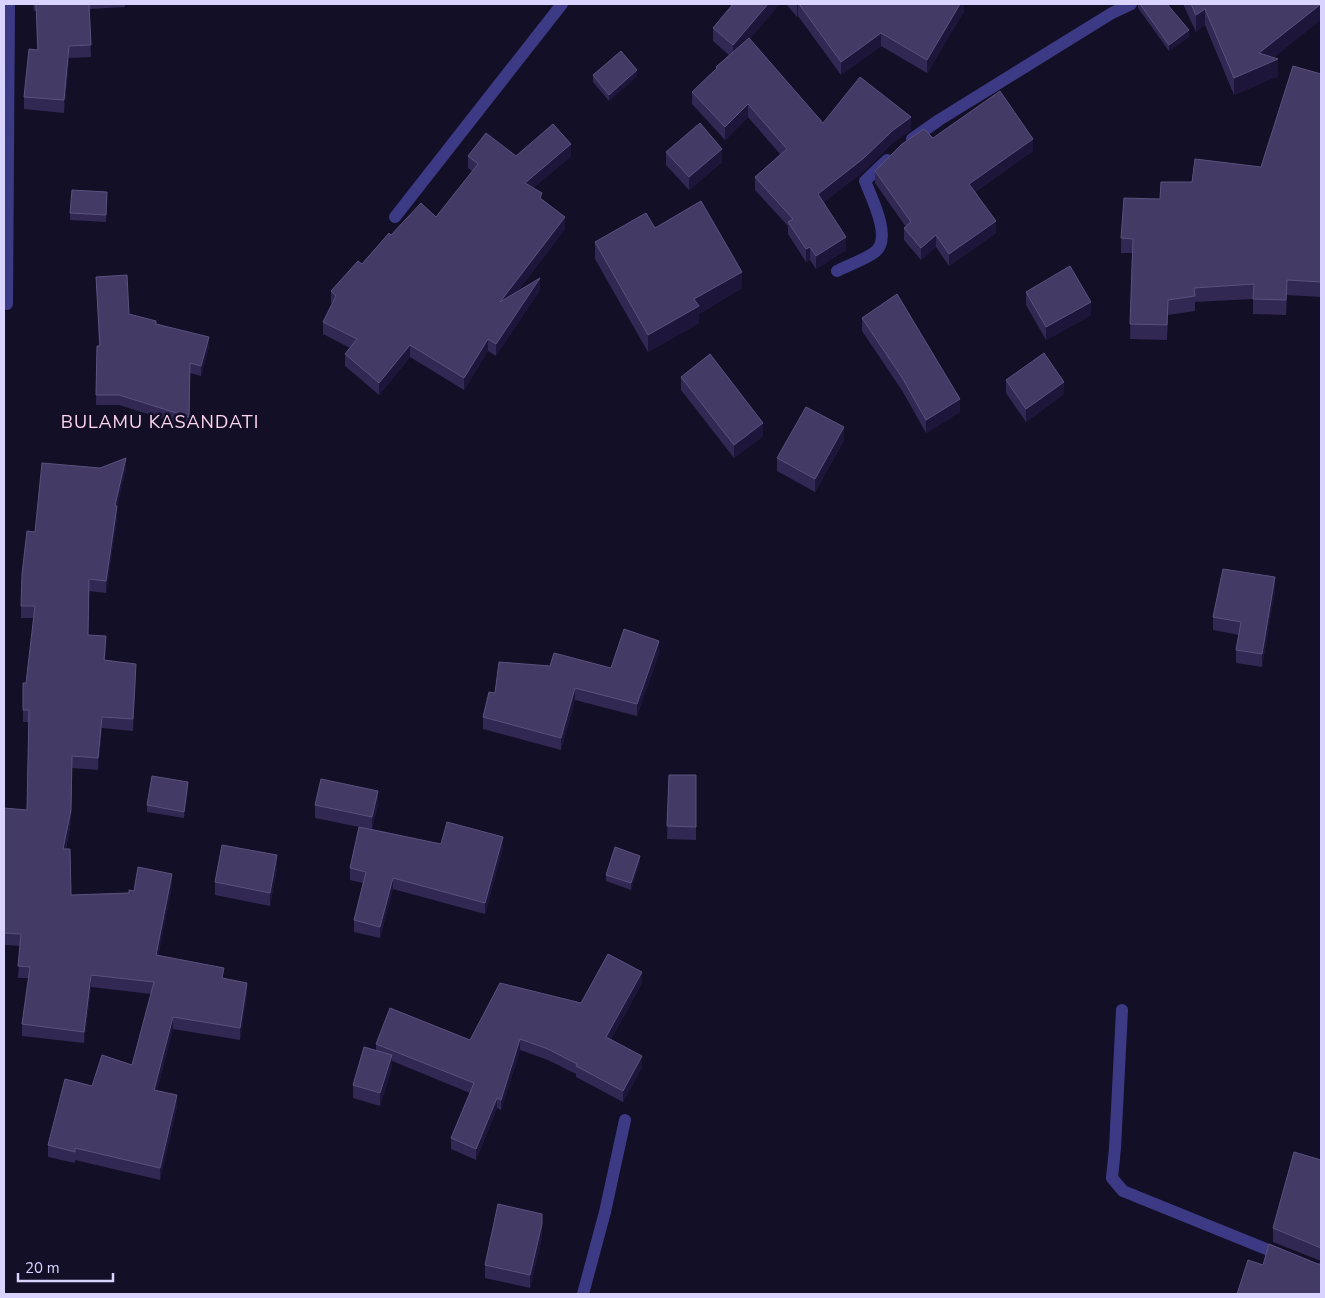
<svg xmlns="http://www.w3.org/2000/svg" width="1325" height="1298" viewBox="0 0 1325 1298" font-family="'Nunito Sans',sans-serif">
<rect width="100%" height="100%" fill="#130f26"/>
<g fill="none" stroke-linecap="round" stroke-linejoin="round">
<g stroke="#3d3a85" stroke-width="12">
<polyline points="912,139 939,120 1112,13 1131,4"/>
<polyline points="395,217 562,4"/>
<path d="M837,271C846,266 869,258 876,251C892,237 871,197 865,181L887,160"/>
<polyline points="7,304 9,4"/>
<polyline points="1122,1010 1115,1148 1112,1178 1123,1191 1281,1255"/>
<polyline points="583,1294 605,1212 625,1120"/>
</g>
</g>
<g fill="#312854">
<polygon points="33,4 125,4 125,7 89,9 91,57 69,58 64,113 24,109 24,97 37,50 36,11 34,11"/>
<polygon points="733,4 780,4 749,39 823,123 911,130 892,143 864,171 824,202 846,250 816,269 810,260 806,262 788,234 788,226 755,190 755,177 780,154 748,117 725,140 692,104 692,92 716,69 716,67 729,55 713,41 713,28"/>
<polygon points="786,4 964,4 964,11 927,73 881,46 841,75 798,16 797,17"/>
<polygon points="1138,4 1167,4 1189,37 1169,51 1138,8"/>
<polygon points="1183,4 1321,4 1274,58 1278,76 1234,95 1205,25 1196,32"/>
<polygon points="1321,74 1321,297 1287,295 1286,315 1253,314 1253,299 1195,302 1195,311 1168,315 1167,340 1130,339 1132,253 1121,253 1121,238 1160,199 1192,182 1261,167"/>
<polygon points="593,75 637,76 609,101 593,82"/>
<polygon points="933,138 1033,151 975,192 996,233 949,266 936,247 921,260 904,240 904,228 906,227 875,183 875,171"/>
<polygon points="666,152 722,162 689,190 666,165"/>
<polygon points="468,156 571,156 533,188 565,229 517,292 540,290 496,356 488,351 464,390 410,357 379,395 345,366 345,354 350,348 323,334 323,322 332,304 331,303 331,291 362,264 391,235 436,217 472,171 468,168"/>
<polygon points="107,198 106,222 70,220 70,213"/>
<polygon points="655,228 742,288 699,314 699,323 648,352 595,259 595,242"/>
<polygon points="96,277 129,314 156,324 209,347 201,376 190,373 189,427 119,405 96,405 97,346 99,346"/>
<polygon points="1026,292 1091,315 1046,340 1026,305"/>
<polygon points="862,318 960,412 926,433 903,392 862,331"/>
<polygon points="681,377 763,436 734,458 681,390"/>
<polygon points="1006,380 1064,394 1026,422 1006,393"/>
<polygon points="844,440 815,492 777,471 777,458"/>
<polygon points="100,468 126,470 117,506 117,518 106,593 89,591 88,635 106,648 105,660 136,676 133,731 102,728 98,770 72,768 71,822 66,849 71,895 129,893 134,891 172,886 158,956 224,979 247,995 240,1040 173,1029 157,1090 177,1107 160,1180 75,1160 75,1163 48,1157 48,1145 92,1086 132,1065 151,994 91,987 84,1043 22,1036 22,1024 29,978 18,978 20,946 4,945 4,808 27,810 29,722 23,722 23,683 26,683 34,618 21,618 21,606 35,532"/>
<polygon points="1275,590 1262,667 1236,663 1236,650 1239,635 1213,630 1213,617"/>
<polygon points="659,653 637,716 575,700 561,750 483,729 483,717 495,693 550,666 611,668"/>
<polygon points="669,775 696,775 696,840 667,839"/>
<polygon points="188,789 184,818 147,812 147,805"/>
<polygon points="378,804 372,829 441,844 503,848 485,914 393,889 380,938 354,932 354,920 363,883 350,880 350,868 359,827 315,818 315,805"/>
<polygon points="640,862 631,890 606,881 606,875"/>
<polygon points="277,868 270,906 215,895 215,882"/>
<polygon points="642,983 611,1039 642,1067 623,1102 576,1077 576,1074 548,1060 520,1050 501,1110 497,1108 476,1160 451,1149 451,1138 470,1093 392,1061 392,1067 380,1106 353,1098 353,1085 376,1050 376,1044 470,1040"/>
<polygon points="1321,1160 1321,1261 1273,1242 1273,1228"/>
<polygon points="542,1237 530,1288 485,1278 485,1265"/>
</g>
<g fill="#1d163a">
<polygon points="768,4 780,4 733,59 733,45"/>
<polygon points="797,4 798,4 798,16 797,17"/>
<polygon points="960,4 964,4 964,11 927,73 927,60"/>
<polygon points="1321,4 1321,20 1266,64 1278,59 1278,76 1234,95 1234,78 1259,53"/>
<polygon points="1205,9 1205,25 1196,32 1196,15"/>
<polygon points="1189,30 1189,37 1169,51 1169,45"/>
<polygon points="881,33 881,46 841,75 841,62"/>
<polygon points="69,46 69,58 64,113 64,100"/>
<polygon points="637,70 637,76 609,101 609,95"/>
<polygon points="748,104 748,117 725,140 725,127"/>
<polygon points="911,117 911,130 892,143 864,171 818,207 818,194 892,131"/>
<polygon points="1033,139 1033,151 969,196 969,184"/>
<polygon points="571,144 571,156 525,195 525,183"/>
<polygon points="722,149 722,162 689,190 689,177"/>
<polygon points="565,217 565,229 500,314 500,302"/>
<polygon points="996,221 996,233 949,266 949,254"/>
<polygon points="936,235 936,247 921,260 921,248"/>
<polygon points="846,237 846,250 816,269 816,256"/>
<polygon points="810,247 810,260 806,262 806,249"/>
<polygon points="742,272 742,288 699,314 699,323 648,352 648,335 694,299"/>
<polygon points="540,278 540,290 496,356 496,344"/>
<polygon points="1091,302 1091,315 1046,340 1046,327"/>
<polygon points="209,337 209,347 201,376 201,366"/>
<polygon points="488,339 488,351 464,390 464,378"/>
<polygon points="410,345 410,357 379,395 379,383"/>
<polygon points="1064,382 1064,394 1026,422 1026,409"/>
<polygon points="960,399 960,412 926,433 926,420"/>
<polygon points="763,423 763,436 734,458 734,445"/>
<polygon points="844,427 844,440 815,492 815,479"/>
<polygon points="126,458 126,470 117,506 117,518 106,593 106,581 115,505"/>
<polygon points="1275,577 1275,590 1262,667 1262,654"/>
<polygon points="106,636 106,648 104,672 104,660"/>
<polygon points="659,641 659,653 637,716 637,704"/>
<polygon points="136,664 136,676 133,731 133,719"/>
<polygon points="575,688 575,700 561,750 561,738"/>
<polygon points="102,717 102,728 98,770 98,758"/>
<polygon points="72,768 71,822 63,860 63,849"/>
<polygon points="188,782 188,789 184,818 184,812"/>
<polygon points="378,791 378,804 372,830 372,817"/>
<polygon points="503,837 503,848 485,914 485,903"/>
<polygon points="277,855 277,868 270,906 270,893"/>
<polygon points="640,856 640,862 631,890 631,883"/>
<polygon points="172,874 172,886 156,967 156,955"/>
<polygon points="393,878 393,889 380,938 380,927"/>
<polygon points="642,972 642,983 606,1048 606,1037"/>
<polygon points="91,975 91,987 84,1043 84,1032"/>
<polygon points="247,983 247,995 240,1040 240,1028"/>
<polygon points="173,1017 173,1029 154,1101 154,1090"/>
<polygon points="520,1039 520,1050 501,1110 501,1100"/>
<polygon points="392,1055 392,1067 380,1106 380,1093"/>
<polygon points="642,1056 642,1067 623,1102 623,1091"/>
<polygon points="177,1095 177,1107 160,1180 160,1168"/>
<polygon points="497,1098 497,1108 476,1160 476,1149"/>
<polygon points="542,1224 542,1237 530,1288 530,1275"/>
</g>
<g fill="#433a66" stroke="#5a527e">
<polygon points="36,4 89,4 91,45 69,46 64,100 24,97 29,49 38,50"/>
<polygon points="733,4 768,4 733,45 713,28"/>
<polygon points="799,4 960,4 927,60 881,33 841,62"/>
<polygon points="1140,4 1167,4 1189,30 1169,45"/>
<polygon points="1191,4 1321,4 1259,53 1278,59 1234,78 1205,9 1196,15"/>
<polygon points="749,38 823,123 860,77 911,117 892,131 864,158 818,194 846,237 816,256 810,247 806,249 788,222 793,219 755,177 787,149 748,104 725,127 692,92 717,68 716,67"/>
<polygon points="621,51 637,70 609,95 593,75"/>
<polygon points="1293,66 1321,74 1321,282 1287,280 1286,300 1253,299 1254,284 1194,288 1195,296 1168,300 1167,325 1130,324 1133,239 1121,238 1124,198 1160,199 1161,182 1192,182 1195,159 1261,167"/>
<polygon points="1000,91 1033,139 969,184 996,221 949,254 936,235 921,248 904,228 911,222 875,171 902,144 924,129 933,138"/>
<polygon points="700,123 722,149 689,177 666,152"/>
<polygon points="553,124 571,144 525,183 542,193 540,198 565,217 500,302 540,278 496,344 488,339 464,378 410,345 379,383 345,354 357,339 323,322 336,296 331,291 358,261 362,264 389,233 391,235 421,203 436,217 478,164 468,156 486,133 516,156"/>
<polygon points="72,190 107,192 106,215 70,213"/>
<polygon points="701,201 742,272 694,299 699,306 648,335 595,242 646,213 655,228"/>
<polygon points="1070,266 1091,302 1046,327 1026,292"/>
<polygon points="127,275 129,314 156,321 156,324 209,337 201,366 190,363 189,417 119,395 96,395 97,346 100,346 96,277"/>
<polygon points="897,294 960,399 926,420 903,379 862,318"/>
<polygon points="1044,353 1064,382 1026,409 1006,380"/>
<polygon points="710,354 763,423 734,445 681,377"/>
<polygon points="806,407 844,427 815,479 777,458"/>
<polygon points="126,458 115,505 117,506 106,581 89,579 88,635 106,636 104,660 136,664 133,719 102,717 98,758 72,756 71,810 63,849 70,849 71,895 129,893 129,890 134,891 138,867 172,874 156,955 224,968 222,978 247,983 240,1028 173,1017 154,1090 177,1095 160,1168 75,1148 75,1152 48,1145 65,1079 92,1086 102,1055 132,1065 154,982 91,975 84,1032 22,1024 30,967 18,966 21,934 4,933 4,808 27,810 29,710 23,710 23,683 26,683 35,606 21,606 22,574 27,531 35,532 42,463 100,468"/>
<polygon points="1223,569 1275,577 1262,654 1236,650 1241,622 1213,617"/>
<polygon points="624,629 659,641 637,704 575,688 561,738 483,717 489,692 495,693 499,662 550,666 554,653 611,668"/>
<polygon points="669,775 696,775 696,827 667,826"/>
<polygon points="152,776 188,782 184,812 147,805"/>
<polygon points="321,779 378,791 372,817 315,805"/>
<polygon points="447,822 503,837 485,903 393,878 380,927 354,920 366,872 350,868 359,827 441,844"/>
<polygon points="222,845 277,855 270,893 215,882"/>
<polygon points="615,847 640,856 631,883 606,875"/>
<polygon points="608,954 642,972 606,1037 642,1056 623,1091 576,1066 577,1064 548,1049 520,1039 501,1100 497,1098 476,1149 451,1138 474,1083 376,1044 390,1008 470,1040 500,983 581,1003"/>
<polygon points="364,1047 392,1055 380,1093 353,1085"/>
<polygon points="1294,1152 1321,1160 1321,1248 1273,1228"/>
<polygon points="498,1204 542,1214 542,1224 530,1275 485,1265"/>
<polygon points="1269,1244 1318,1264 1321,1264 1321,1294 1237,1294 1248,1260 1263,1265"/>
</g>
<g text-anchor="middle" stroke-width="5" stroke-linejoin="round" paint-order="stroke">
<g font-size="18" letter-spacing="1" fill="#ffd6f0" stroke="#130f26">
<text x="160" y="428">BULAMU KASANDATI</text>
</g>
</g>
<rect width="1325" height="1298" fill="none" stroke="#d9d4ff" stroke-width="10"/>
<path d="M18 1273v8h95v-8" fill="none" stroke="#d9d4ff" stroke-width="2.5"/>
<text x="25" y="1273" font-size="15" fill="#d9d4ff" stroke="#130f26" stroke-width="4" paint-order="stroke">20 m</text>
</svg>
